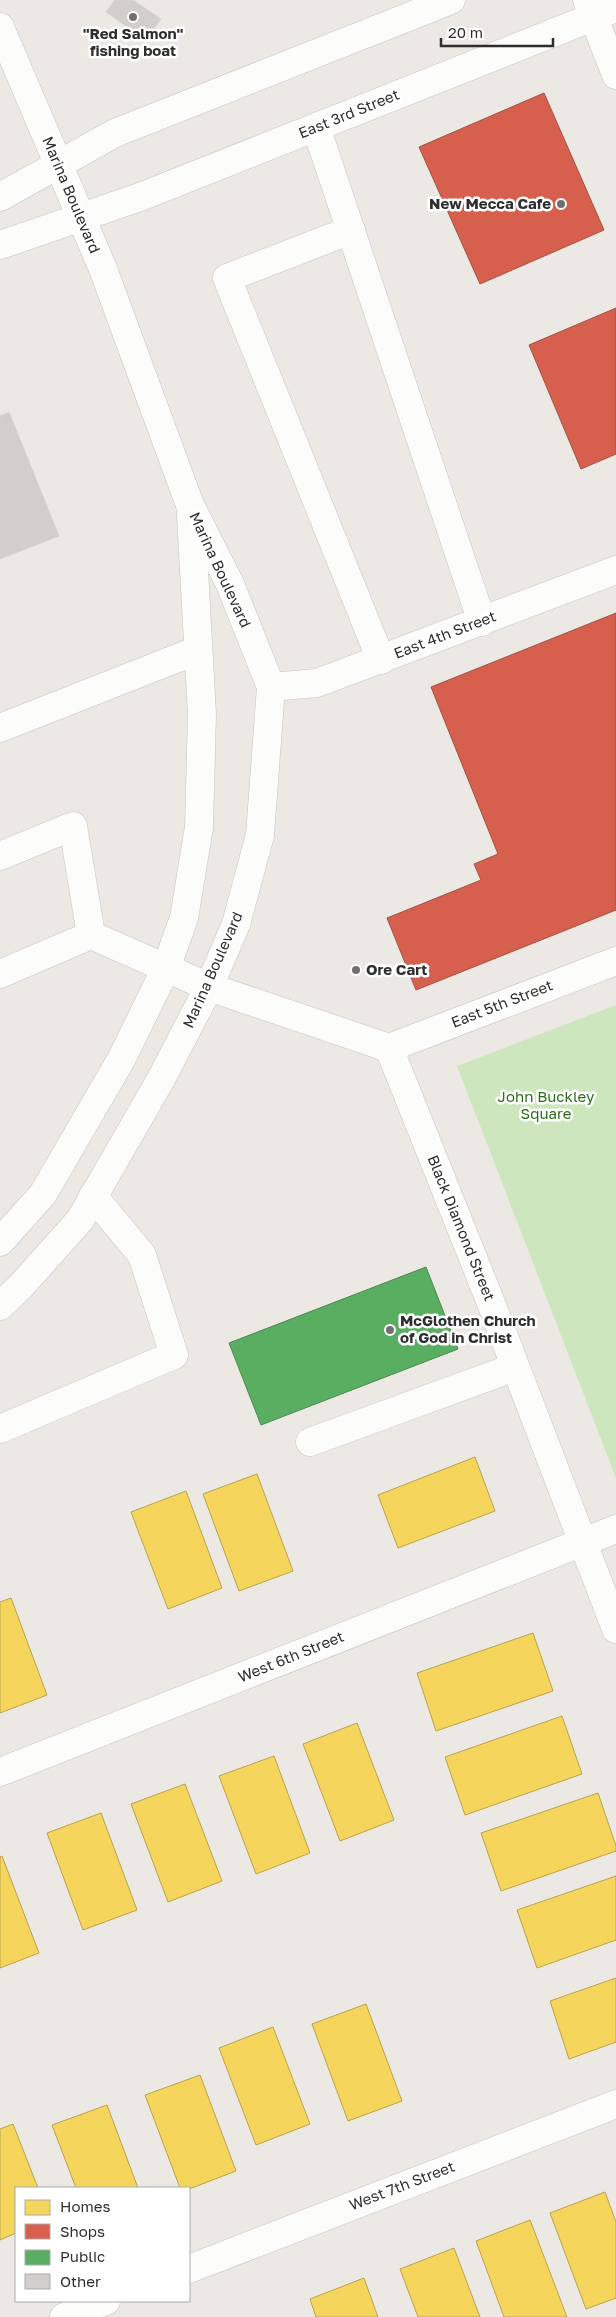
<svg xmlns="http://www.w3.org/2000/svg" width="616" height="2317" viewBox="0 0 616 2317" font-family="'Golos Text',sans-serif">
<rect width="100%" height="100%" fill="#ece8e4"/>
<polygon fill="#cee6be" points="616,1005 616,1478 457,1066"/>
<g fill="#f6d55c" stroke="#baa34e">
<polygon points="475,1457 495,1511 398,1548 378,1495"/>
<polygon points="257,1474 293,1571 239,1591 203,1494"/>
<polygon points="186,1491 222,1588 168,1609 131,1512"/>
<polygon points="11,1598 47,1695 0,1713 0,1602"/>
<polygon points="533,1633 553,1691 436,1731 417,1673"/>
<polygon points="562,1716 582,1774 465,1815 445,1757"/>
<polygon points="357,1723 394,1820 340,1841 303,1744"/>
<polygon points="274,1756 310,1853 256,1874 219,1776"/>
<polygon points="185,1784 222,1881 168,1902 131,1804"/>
<polygon points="598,1793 616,1846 616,1851 501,1891 481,1833"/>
<polygon points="101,1813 137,1910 83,1930 47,1833"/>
<polygon points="2,1856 39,1953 0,1968 0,1857"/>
<polygon points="616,1876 616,1940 537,1968 517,1910"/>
<polygon points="616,1978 616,2042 569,2059 550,2001"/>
<polygon points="366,2004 402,2101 348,2121 312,2024"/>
<polygon points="273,2027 310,2124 256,2145 219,2048"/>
<polygon points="200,2075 236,2171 189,2189 180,2188 145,2095"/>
<polygon points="107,2105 138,2188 76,2188 52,2125"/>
<polygon points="13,2124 38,2188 16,2188 16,2233 0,2240 0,2129"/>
<polygon points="605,2192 616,2222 616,2298 586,2309 550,2213"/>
<polygon points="530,2220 567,2317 504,2317 476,2241"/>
<polygon points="454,2248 480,2317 418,2317 400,2269"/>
<polygon points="364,2278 378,2317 316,2317 310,2299"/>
</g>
<g fill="#d6604d" stroke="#a45144">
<polygon points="544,93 604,230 480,284 419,147"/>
<polygon points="616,308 616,454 581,469 529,345"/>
<polygon points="616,613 616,910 416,990 387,918 481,880 474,864 498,854 431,687"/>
</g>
<polygon fill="#5aae61" stroke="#4d8852" points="426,1267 458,1349 261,1425 229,1343"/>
<g fill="#d1cecb" stroke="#d7d4d0">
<polygon points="115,0 133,0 161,19 146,40 106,12"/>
<polygon points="9,412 59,536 0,559 0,416"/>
</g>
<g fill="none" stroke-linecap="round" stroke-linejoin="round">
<g stroke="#c5c4c5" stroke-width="29">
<g id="minor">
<polyline points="587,0 616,75"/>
<polyline points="0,27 103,269 190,505 230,584 271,687 260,835 236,924 209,987 161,1079 80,1220 21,1286 0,1306"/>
<polyline points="316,127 482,622"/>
<polyline points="0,197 115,133 451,0"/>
<polyline points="351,230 227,278 381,660"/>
<polyline points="0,245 140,197 616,8"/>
<polyline points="271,687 317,683 616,570"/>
<polyline points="0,728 198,650"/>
<polyline points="0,856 73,826 91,935 0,974"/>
<polyline points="91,935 209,987 389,1048 493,1308 616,1629"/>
<polyline points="389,1048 616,961"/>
<polyline points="0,1242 43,1194 122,1058 166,968 184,918 199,827 202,714 191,516"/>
<polyline points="0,1429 174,1355 142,1255 93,1196"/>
<polyline points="310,1442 515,1367"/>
<polyline points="0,1772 616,1529"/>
<polyline points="189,2269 616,2104"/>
<polyline points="64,2317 106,2301"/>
</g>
</g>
<use href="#minor" stroke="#fcfcfb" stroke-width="28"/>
</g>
<g fill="#706f6e" stroke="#fff" stroke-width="2">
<circle cx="133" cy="17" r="5"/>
<circle cx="561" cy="204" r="5"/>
<circle cx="356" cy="970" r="5"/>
<circle cx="390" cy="1330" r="5"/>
</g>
<g text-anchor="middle" stroke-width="5" stroke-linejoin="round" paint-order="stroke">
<g font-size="15" font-weight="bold" fill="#2e2e2e" stroke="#fff" text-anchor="start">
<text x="133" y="39" text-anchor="middle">"Red Salmon"<tspan x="133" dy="17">fishing boat</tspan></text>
<text x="551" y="209" text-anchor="end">New Mecca Cafe</text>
<text x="366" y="975">Ore Cart</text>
<text x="400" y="1326">McGlothen Church<tspan x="400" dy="17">of God in Christ</tspan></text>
</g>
<g font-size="15" fill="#2e2e2e" stroke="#fff">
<text transform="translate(349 114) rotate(-22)" y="5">East 3rd Street</text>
<text transform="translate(71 195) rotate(67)" y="5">Marina Boulevard</text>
<text transform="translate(220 570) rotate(65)" y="5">Marina Boulevard</text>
<text transform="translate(445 635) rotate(-21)" y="5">East 4th Street</text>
<text transform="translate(213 970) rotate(-66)" y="5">Marina Boulevard</text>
<text transform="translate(502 1004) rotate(-21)" y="5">East 5th Street</text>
<text transform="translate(461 1228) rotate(68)" y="5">Black Diamond Street</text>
<text transform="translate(291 1657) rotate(-22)" y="5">West 6th Street</text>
<text transform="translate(402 2186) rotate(-21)" y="5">West 7th Street</text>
</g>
<g font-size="15" fill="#2c6e1b" stroke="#fff">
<text x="546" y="1102">John Buckley<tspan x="546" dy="17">Square</tspan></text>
</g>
</g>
<rect x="15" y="2187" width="175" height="115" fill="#ffffff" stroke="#ababab"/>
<rect x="25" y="2200" width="25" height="15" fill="#f6d55c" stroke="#ababab"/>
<text x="60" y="2212" font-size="15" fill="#2e2e2e">Homes</text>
<rect x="25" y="2224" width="25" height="15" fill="#d6604d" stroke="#ababab"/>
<text x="60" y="2237" font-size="15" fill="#2e2e2e">Shops</text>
<rect x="25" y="2250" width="25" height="15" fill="#5aae61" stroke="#ababab"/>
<text x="60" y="2262" font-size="15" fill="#2e2e2e">Public</text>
<rect x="25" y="2274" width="25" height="15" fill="#d1cecb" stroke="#ababab"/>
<text x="60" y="2287" font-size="15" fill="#2e2e2e">Other</text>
<path d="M441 38v8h112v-8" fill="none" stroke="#2e2e2e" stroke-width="2.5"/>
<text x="448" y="38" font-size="15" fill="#2e2e2e" stroke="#ffffff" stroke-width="4" paint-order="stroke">20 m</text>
</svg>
